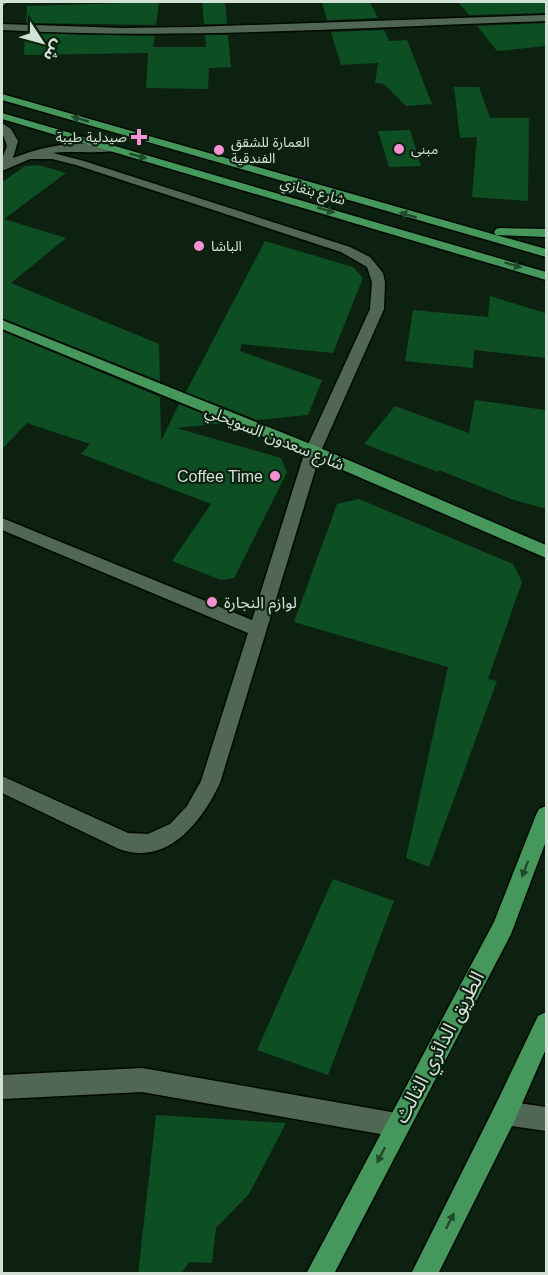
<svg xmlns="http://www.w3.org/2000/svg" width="548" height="1275" viewBox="0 0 548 1275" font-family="Arial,'Noto Sans Arabic',sans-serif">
<rect width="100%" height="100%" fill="#0d2111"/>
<g fill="#0d4e22">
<polygon points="159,2 156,25 26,23 27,6"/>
<polygon points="202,2 225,2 227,24 204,24"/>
<polygon points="322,2 370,2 378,18 327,20"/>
<polygon points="458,2 546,2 546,13 469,15"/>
<polygon points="546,23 546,46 497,51 477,26"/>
<polygon points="384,30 389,41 407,40 432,104 406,106 384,84 375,83 378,63 341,65 331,32"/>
<polygon points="25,33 155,36 153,47 206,47 205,35 228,35 231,67 209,68 208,89 146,88 148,53 24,55"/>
<polygon points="454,87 479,87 490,118 529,118 528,201 472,197 477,137 460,138"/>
<polygon points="410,130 421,166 389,167 378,131"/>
<polygon points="39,165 66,173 4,219 66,238 11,283 159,344 160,381 2,318 2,182 25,166"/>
<polygon points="265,241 353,267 363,278 333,353 242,344 240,351 322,380 308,415 257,420 186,392"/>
<polygon points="490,296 545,313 546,358 474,350 473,368 405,361 413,310 488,317"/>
<polygon points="2,331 160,397 161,441 179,404 225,423 176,428 281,458 287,472 234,578 221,580 172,561 211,504 81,454 90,444 27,423 2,449"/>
<polygon points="475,400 546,410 546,509 511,499 439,470 438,472 364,444 395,406 469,433"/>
<polygon points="359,499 513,564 522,582 488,679 497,681 429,867 406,858 448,667 294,622 337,504"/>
<polygon points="333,879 394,901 328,1075 257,1050"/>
<polygon points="156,1115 286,1123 249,1194 216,1228 212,1263 189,1262 181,1274 138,1274"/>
</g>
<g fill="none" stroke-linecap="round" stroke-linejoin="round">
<g stroke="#000a01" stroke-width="3">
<g id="minor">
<polygon points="2,2 8,2 2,7"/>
<path d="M546,15V21C365,27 183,40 2,30V24L124,28L192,27Z"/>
<path d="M2,123L11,129L18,141L13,158C45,145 82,139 117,147L119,149C111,155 67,150 53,153L84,161L350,247L370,257L383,273L385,282L384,309L321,451L220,783C202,821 168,867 119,849L2,793V776L128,833L148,834L170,824L187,806L201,781L248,633L2,530V518L252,620L305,451L370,309L372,282L367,267L341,252L76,165L52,159H30L2,171V159L7,146L2,132Z"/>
<polygon points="142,1068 397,1113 406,1116 409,1125 406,1134 397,1137 142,1092 2,1099 2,1075"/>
<polygon points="505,1101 546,1107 546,1131 505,1125 496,1122 493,1113 496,1104"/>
</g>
</g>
<g stroke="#000a01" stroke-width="3">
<g id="major">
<polygon points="2,94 496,235 494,232 496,229 500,228 546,229 546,237 496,235 546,249 546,257 2,100"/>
<polygon points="2,113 546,272 546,280 2,119"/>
<polygon points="2,320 318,447 546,545 546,558 308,455 2,329"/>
<polygon points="546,806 546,841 511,934 334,1274 306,1274 494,922 536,815 539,809"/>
<polygon points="546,1012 546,1049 514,1122 438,1274 411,1274 496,1104 538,1016"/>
</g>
</g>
<use href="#minor" fill="#506753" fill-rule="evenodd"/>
<use href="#major" fill="#46975b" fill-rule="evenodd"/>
</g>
<defs><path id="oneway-solid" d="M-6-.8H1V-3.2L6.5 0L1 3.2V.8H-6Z" transform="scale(1.5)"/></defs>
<g fill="#214a2b">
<use href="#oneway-solid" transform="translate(80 119) rotate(-164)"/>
<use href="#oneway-solid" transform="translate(138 156) rotate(15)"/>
<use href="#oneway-solid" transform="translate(326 210) rotate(16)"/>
<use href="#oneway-solid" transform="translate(408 215) rotate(-164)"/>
<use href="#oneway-solid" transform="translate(513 265) rotate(17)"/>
<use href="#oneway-solid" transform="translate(525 869) rotate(111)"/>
<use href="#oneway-solid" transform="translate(381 1155) rotate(117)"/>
<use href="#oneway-solid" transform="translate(450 1221) rotate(-63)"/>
</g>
<g fill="#f591d2" stroke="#0d2111" stroke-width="2">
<path d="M136 128h6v6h6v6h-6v6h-6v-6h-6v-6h6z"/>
<circle cx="399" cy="149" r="6"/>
<circle cx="219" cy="150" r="6"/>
<circle cx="199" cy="246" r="6"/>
<circle cx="275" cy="476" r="6"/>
<circle cx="212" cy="602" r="6"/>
</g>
<g text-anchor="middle" stroke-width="4.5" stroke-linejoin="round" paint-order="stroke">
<g font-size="14" fill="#d3e0d5" stroke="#0d2111" text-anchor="start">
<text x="127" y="142" text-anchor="end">صيدلية طيبة</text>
<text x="231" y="147">العمارة للشقق<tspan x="231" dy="16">الفندقية</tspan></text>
<text x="411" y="154">مبنى</text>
<text x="211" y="251">الباشا</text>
</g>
<g font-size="14" fill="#d3e0d5" stroke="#0d2111">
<text transform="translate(313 191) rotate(16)" y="5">شارع بنغازي</text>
</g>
<g font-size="16" fill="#d3e0d5" stroke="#0d2111">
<text transform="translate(275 437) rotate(22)" y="6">شارع سعدون السويحلي</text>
</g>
<g font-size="16" fill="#d3e0d5" stroke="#0d2111" text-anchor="end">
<text x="263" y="482">Coffee Time</text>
<text x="224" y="608" text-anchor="start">لوازم النجارة</text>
</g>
<g font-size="20" fill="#d3e0d5" stroke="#0d2111">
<text transform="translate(439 1047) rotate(-62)" y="7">الطريق الدائري الثالث</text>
</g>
</g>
<rect width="548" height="1275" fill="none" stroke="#d3e0d5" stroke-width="6"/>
<g transform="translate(42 42) rotate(126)" stroke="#0d2111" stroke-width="4.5" paint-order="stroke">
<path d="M0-4.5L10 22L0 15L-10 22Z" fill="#d3e0d5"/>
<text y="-9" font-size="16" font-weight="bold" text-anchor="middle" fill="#d3e0d5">ش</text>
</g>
</svg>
